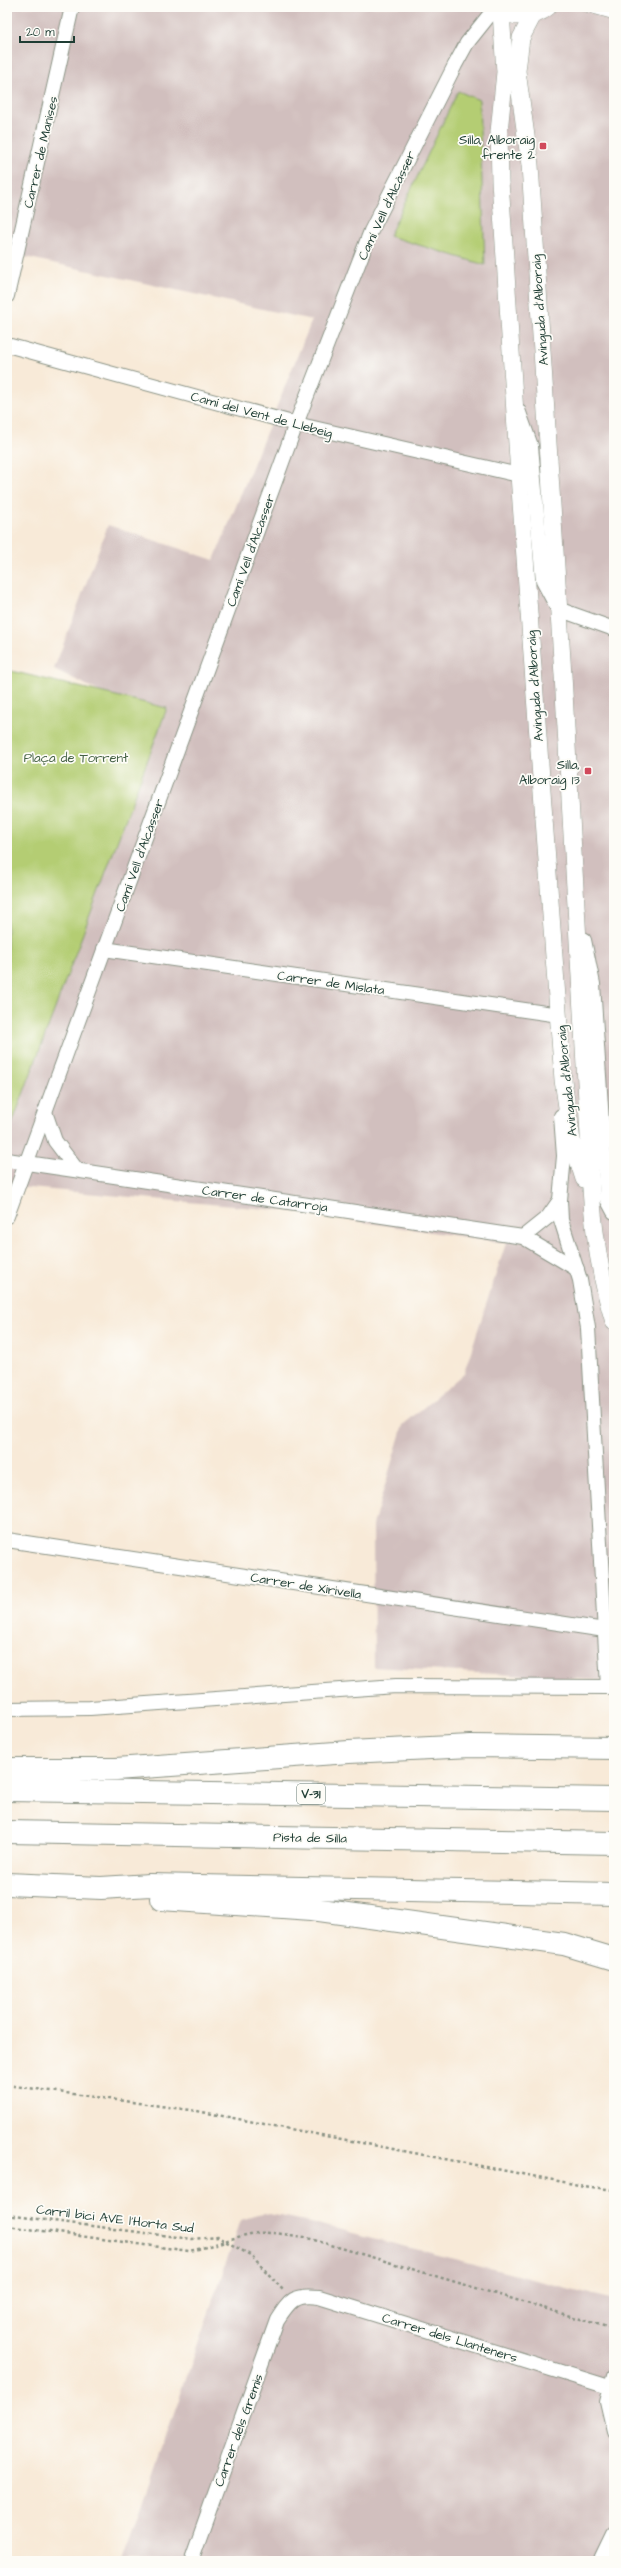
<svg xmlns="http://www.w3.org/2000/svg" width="621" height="2568" viewBox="0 0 621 2568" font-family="'Architects Daughter',sans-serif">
<rect width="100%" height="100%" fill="#fdfcf7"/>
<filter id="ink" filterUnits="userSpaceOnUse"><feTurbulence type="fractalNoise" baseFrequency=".025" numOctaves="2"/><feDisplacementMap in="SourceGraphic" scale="8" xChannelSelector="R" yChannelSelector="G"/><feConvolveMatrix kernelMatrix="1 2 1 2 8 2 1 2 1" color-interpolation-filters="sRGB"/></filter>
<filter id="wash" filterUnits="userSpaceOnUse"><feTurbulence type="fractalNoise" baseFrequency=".012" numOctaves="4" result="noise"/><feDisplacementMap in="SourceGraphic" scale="16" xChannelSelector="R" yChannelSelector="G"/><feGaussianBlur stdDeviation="0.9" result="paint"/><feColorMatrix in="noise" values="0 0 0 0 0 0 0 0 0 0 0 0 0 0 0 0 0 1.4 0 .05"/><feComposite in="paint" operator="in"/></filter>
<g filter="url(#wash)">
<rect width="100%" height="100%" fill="#f8ead8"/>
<g fill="#d1bfbe">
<polygon points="7,7 614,7 614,1681 374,1667 373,1525 403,1425 464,1373 506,1243 289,1211 7,1186 7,1097 161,722 54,669 108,525 214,560 312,320 7,253"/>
<polygon points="264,2213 310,2222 614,2300 614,2561 123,2561 241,2220"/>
</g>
<g fill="#b4cd73" stroke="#6a8554">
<polygon points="458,91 479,100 485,265 389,236"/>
<polygon points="7,670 167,708 9,1132 7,1132"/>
</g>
</g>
<g filter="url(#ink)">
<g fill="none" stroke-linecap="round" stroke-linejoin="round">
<g stroke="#8c9486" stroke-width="8">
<polyline id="service" points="582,7 614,16"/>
</g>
<g stroke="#8c9486" stroke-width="16">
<g id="minor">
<polyline points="7,296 72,7"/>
<polyline points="7,345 296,424 519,475"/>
<polyline points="518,410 531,446 543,581 558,609 614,629"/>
<polyline points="584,940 593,984 607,1199 614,1212"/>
<polyline points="104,949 559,1015"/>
<polyline points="45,1112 55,1141 77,1170"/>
<polyline points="7,1160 523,1237 577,1269"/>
<polyline points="7,1216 296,424 371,231 455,65 467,43 495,8"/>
<polyline points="523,1237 548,1217 560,1200"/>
<polyline points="7,1540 605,1630"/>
<polyline points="7,1709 90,1708 396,1686 608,1687 588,1328 580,1280 561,1220 560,1200 564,1156 561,1116"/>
<polyline points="614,2376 607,2402 614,2432"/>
<path d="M191,2561L277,2320C290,2300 294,2294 319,2297L609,2387"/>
<polyline points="601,2561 614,2534"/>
</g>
</g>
<g stroke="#8c9486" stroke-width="18">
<g id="tertiary">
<path d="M494,7C509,18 533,20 548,7"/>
<polyline points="501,12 505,72 499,132 500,181 519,475 563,1080 572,1141 584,1179"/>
<path d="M533,15L521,38L517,71L530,165L563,675L589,1136C590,1200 595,1261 614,1322"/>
</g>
</g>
<g stroke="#8c9486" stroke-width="24">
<g id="motorway">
<polyline points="7,1769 116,1769 349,1752 471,1746 614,1748"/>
<polyline points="7,1790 614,1799"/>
<polyline points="7,1832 614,1843"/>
<polyline points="7,1884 101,1888 150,1885 614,1894"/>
<polyline points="161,1899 312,1909 564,1944 614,1959"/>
</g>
</g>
<g stroke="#8c9486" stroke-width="2.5" stroke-dasharray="3 3" stroke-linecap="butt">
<polyline points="7,2085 197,2111 584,2186 614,2190"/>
<polyline points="7,2215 192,2239 218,2237 252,2256 283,2290"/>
<path d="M7,2226L189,2251C212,2247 236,2235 258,2233C274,2232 289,2235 304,2237L614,2329"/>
</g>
<use href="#service" stroke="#fff" stroke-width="7"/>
<use href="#minor" stroke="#fff" stroke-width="14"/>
<use href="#tertiary" stroke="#fff" stroke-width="17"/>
<use href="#motorway" stroke="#fff" stroke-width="22"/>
</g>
</g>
<g fill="#d1495b" stroke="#fdfcf7" stroke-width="1.5">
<rect x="539" y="142" width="8" height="8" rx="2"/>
<rect x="584" y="767" width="8" height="8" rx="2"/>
</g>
<g text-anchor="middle" stroke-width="3.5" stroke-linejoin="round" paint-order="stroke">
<rect fill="#fdfcf7" stroke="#62766e" stroke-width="1" x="297" y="1784" width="28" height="20" rx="3"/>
<g font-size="12" font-weight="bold" fill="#1f3d34">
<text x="311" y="1798">V-31</text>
</g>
<g font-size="13" fill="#1f3d34" stroke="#fdfcf7" text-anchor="end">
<text x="535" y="144">Silla, Alboraig<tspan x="535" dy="15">frente 2</tspan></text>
<text x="580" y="769">Silla,<tspan x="580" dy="15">Alboraig 13</tspan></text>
</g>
<g font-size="13" fill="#1f3d34" stroke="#fdfcf7">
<text transform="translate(40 152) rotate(-77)" y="5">Carrer de Manises</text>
<text transform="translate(386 205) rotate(-65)" y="5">Camí Vell d'Alcàsser</text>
<text transform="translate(539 310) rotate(-94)" y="5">Avinguda d’Alboraig</text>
<text transform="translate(262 414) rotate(15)" y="5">Camí del Vent de Llebeig</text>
<text transform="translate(250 550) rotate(-70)" y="5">Camí Vell d'Alcàsser</text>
<text transform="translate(534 686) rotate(-94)" y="5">Avinguda d’Alboraig</text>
<text transform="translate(139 855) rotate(-70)" y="5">Camí Vell d'Alcàsser</text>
<text transform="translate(331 982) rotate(8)" y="5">Carrer de Mislata</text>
<text transform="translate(566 1081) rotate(-96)" y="5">Avinguda d’Alboraig</text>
<text transform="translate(265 1198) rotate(8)" y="5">Carrer de Catarroja</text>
<text transform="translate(306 1585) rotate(9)" y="5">Carrer de Xirivella</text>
<text transform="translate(310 1837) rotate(1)" y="5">Pista de Silla</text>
<text transform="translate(115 2218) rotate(7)" y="5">Carril bici AVE l'Horta Sud</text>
<text transform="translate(450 2337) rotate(17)" y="5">Carrer dels Llanteners</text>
<text transform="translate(238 2430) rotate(-70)" y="5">Carrer dels Gremis</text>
</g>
<g font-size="13" fill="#446144" stroke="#fdfcf7">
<text x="76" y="762">Plaça de Torrent</text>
</g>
</g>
<rect width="621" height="2568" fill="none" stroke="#fdfcf7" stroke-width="24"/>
<path d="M20 36v6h54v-6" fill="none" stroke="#1f3d34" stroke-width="2"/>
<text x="26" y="36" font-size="12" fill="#1f3d34" stroke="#fdfcf7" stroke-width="3" paint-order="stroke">20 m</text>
</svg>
